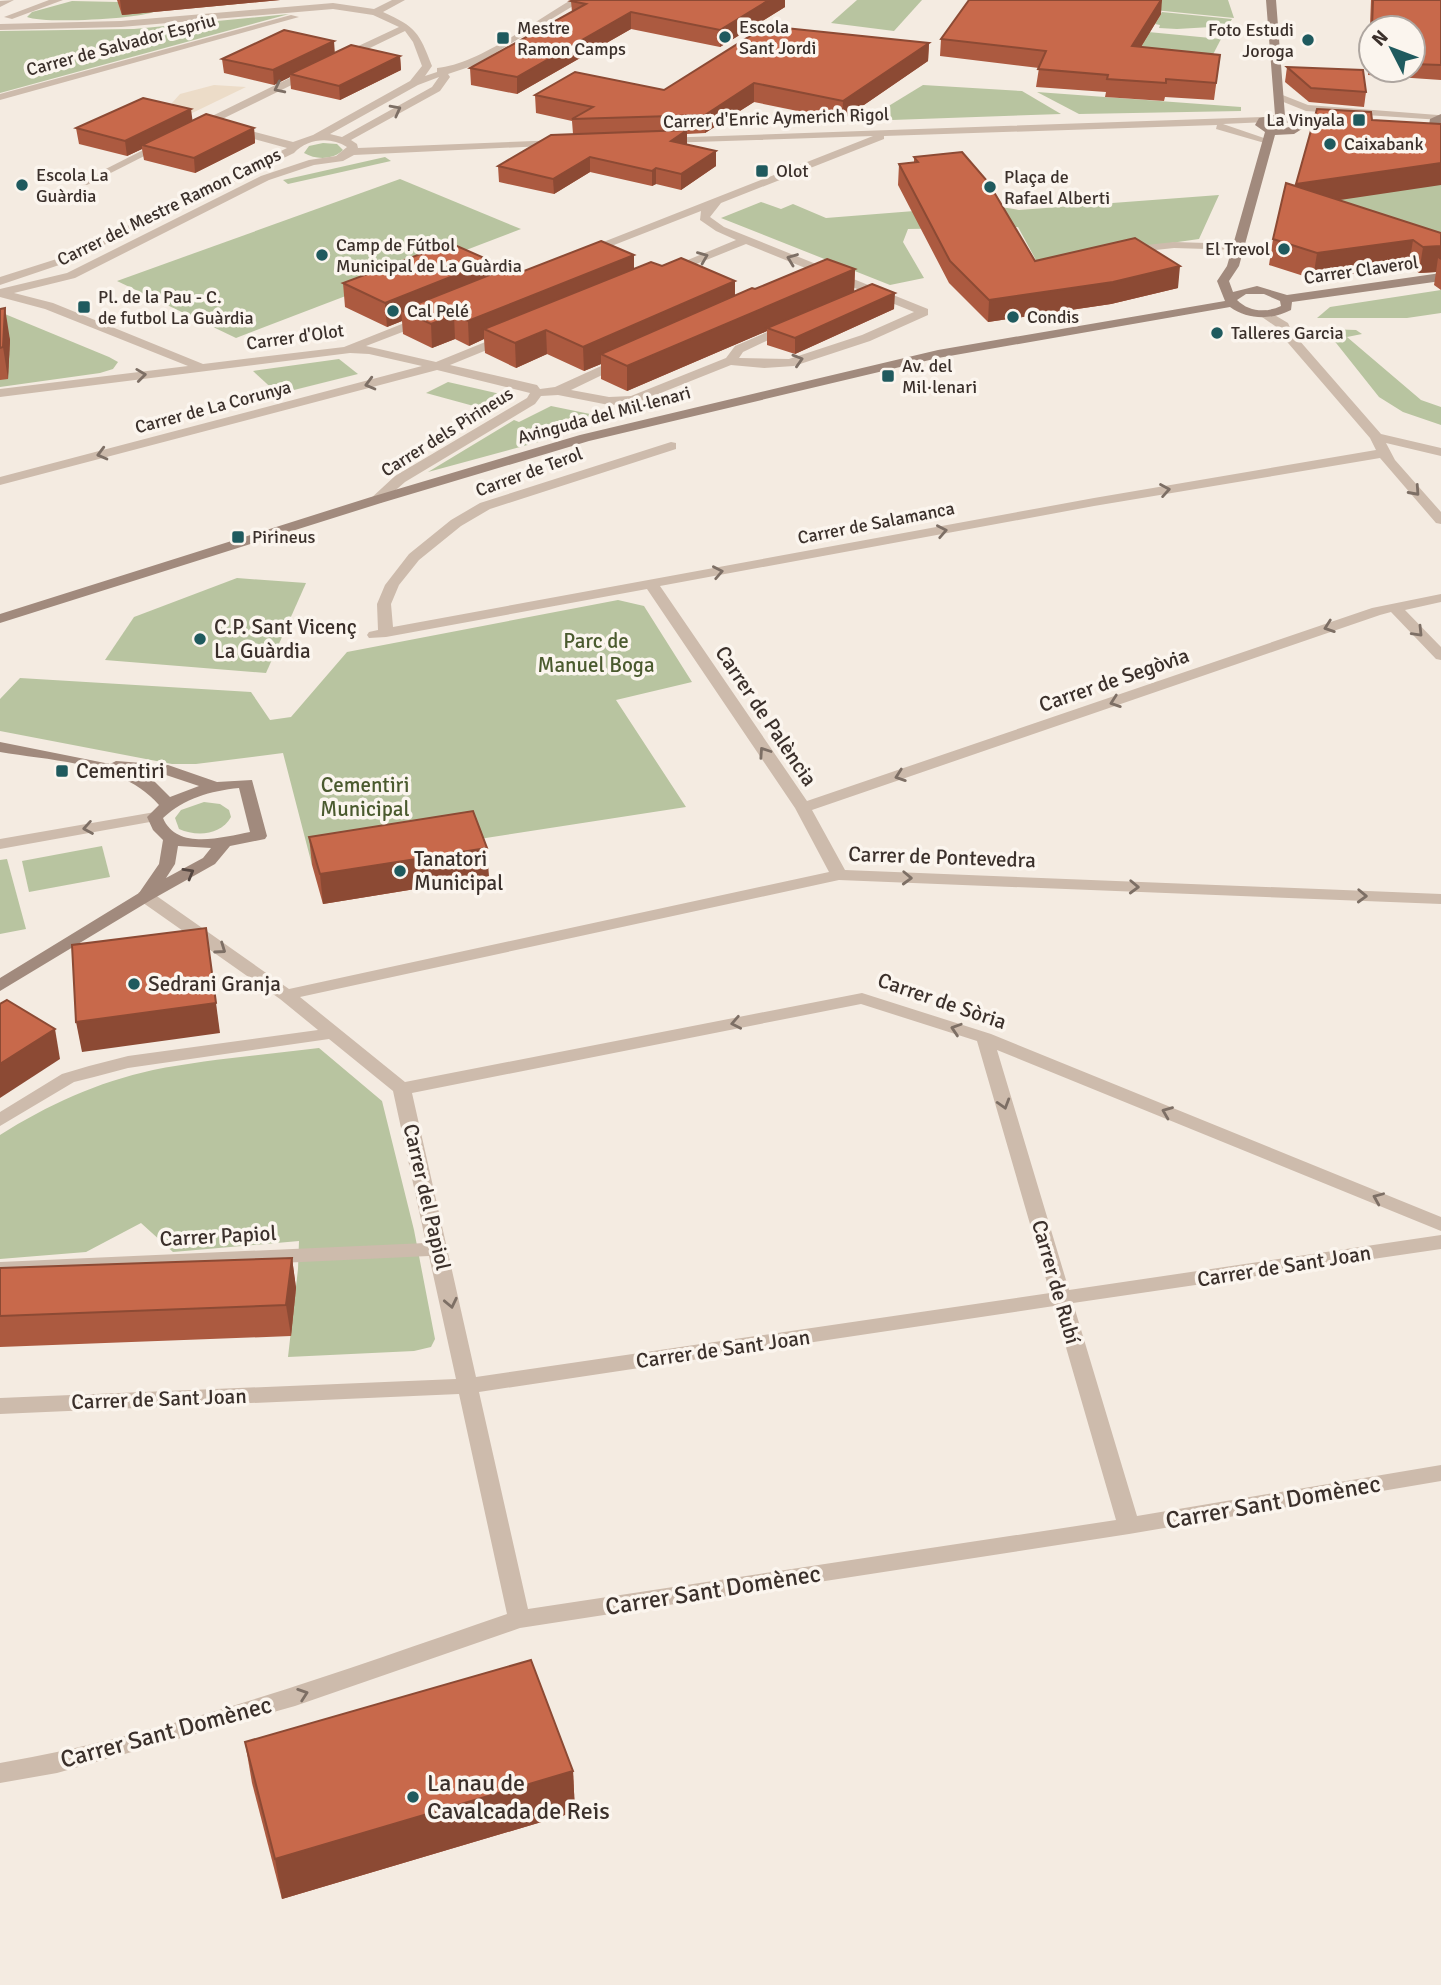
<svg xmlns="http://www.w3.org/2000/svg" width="1441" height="1985" viewBox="0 0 1441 1985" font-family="Signika,sans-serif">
<rect width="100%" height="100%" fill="#f4ebe1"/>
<g fill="#b8c4a0">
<polygon points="857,0 922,0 894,31 831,23"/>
<polygon points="1128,0 1228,0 1234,18 1124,7"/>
<path d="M72,1L118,2L156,11C141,19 43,24 27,17L32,12Z"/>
<polygon points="1162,12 1232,19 1228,26 1177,29 1159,28 1160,25 1155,24"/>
<polygon points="289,14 0,93 0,31 134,29"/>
<polygon points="1034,21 1221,39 1205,70"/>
<polygon points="923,85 1022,91 1061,114 864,121"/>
<polygon points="1037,92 1241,107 1241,111 1079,114"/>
<path d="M323,143L337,144L343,150C333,160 316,160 304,153L309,146Z"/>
<polygon points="385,157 391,161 288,184 283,180"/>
<polygon points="1304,167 1441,185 1441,260 1282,209"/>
<polygon points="400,179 521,229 236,338 117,281"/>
<polygon points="1219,195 1199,239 1037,262 1018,227 908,229 903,242 924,278 890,285 721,218 761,202 781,209 793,204 826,218 990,205 1019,210"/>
<polygon points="1441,290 1441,313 1407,318 1317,318 1330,307"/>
<polygon points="0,312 109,357 118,362 113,369 100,373 0,387"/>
<polygon points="1325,329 1356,330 1362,334 1347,337 1421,400 1441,407 1441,425 1403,412 1379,397"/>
<polygon points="339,359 358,374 278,394 253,371"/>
<polygon points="448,382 496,393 500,396 481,408 426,393"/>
<polygon points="551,406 595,415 561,427 568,434 428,472 514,420 519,422"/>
<polygon points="237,578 306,583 266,673 105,660 134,617"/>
<polygon points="618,600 644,606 692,682 616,700 686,807 312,865 283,753 196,764 172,764 0,731 0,699 20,678 251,692 270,720 291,717 347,652"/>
<path d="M204,802L220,804L229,810L231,817C221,835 197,837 179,829L175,818L181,810Z"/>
<polygon points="102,846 110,877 29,892 22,861"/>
<polygon points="7,859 26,929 0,934 0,860"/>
<path d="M319,1048L382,1101L414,1230L435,1339L431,1347L414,1351L288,1357L298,1269L299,1241L173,1252L141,1223L86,1252L0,1259V1135C47,1105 98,1082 153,1070C207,1059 264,1055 319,1048Z"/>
</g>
<polygon fill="#ecdcc8" points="214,85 246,87 186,116 173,107 172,103 180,94"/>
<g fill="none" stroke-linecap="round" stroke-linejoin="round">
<g fill="#cdbbac" fill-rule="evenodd">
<polygon points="14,0 0,7 0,1"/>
<polygon points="49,0 63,0 12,19 4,17"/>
<path d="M392,0H405L383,12C416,27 419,32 432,66L425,76L437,72V68C477,65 535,21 571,0H583L475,65L448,74L450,77L440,91L351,140L357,144L358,148L560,140L565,143L564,145L354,155L343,161L314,165L269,180L75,278L14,293L53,303L203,364L344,347L422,316L426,317V323L366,346L436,362L505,334L509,335V341L450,365L537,385L540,389L555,387L621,357L627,361L625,364L571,390L609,397L631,396L726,358L735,346L786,324L796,327L743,352L739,358L789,359L862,335L914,312L746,244L674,273H666V269L736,240L716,231L700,220L701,211L591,254H583V250L873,136L665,143L660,140L661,138L1263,117L1268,120L1267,122L1223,124L1273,141L1268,144L1216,129L1217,125L884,136V139L721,203L710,217L724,227L928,309V315L870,341L794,366L764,368L731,365L633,404L609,405L558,395L541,396L535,404L405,482L381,503H371L369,500L395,476L527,398L530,393L437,370L0,485V477L422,366L369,354L350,353L0,397V389L188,366L45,309L0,297V289L67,273L261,176L309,160L336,156L347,147C330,136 307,139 294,153L71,261L0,285V277L63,257L287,148L202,125V121L308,69H316V73L216,122L293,142L313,135L410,81L422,66L413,42L405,31L345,60H337V56L399,27L373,15L333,9L121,27L0,30V24L121,21L333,3L374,9ZM439,77L432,87L342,137L330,134L418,85Z"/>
<polygon points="291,15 299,17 0,100 0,94"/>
<polygon points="1280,94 1308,105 1438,115 1441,116 1441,120 1306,111 1276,99 1275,97"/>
<polygon points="161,141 170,143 87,185 78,183"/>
<polygon points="1174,242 1239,244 1245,247 1239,250 1174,248 1128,253 1122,250 1128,247"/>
<path d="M1266,310L1288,323L1292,332L1381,434L1441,448V456L1386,443L1395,460L1441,512V524L1436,523L1380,458L1094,506L660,586L807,801L1372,608L1441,594V602L1405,610L1441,647V660L1436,659L1391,612L1380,615L812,810L845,870L1441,894V904L839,880L300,997L405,1082L862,993L991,1034L1441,1217V1231L997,1050L1069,1290L1441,1235V1249L1073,1303L1137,1516L1441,1465V1481L1129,1534L520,1628L295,1706L57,1773L0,1783V1763C172,1733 342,1671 507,1614L459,1394L0,1414V1398L456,1379L429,1256L0,1276V1262L426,1243L393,1091L329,1039L128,1068L94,1077L74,1082L0,1126V1112L62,1074L89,1066L128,1056L318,1030L280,999L139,900L137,896L139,892H151L289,989L829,872L795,808L647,589L386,637L369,638L367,635L369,632L378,630L377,604L385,585L409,554L451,520L480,503L671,442L676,443V449L490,509L461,526L419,560L399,585L391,604L393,627L1094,498L1376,450L1370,438L1282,336L1278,328L1262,317V311ZM861,1004L977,1041L1050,1293L476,1377L412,1093ZM1054,1306L1116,1520L528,1609L479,1392Z"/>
<polygon points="155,812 163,817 161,820 0,849 0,839"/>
</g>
<g fill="#a18a7d" fill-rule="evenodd">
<path d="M1266,0H1276L1285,116L1298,118L1305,127L1294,134L1275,135L1239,266L1229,281L1233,292L1257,286L1287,295L1441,273V281L1292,302L1291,310C1272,320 1248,320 1230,307L938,358L589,441L381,503L0,623V614L371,497L580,435L938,350L1225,301L1217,281L1227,266L1265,132L1255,125L1259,118L1275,115ZM1272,121L1291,123L1294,126L1280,129L1266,124ZM1246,294H1264L1280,301L1281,306C1266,313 1249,312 1237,300Z"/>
<polygon points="1441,114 1441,133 1429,125 1430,119"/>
<path d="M0,742L110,764L116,761L168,765L217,782L252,780L267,836L265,839L230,846L215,864L151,900L0,991V978L139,893L159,864L163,840L153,830L147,817L159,805C122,762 52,761 0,752ZM137,772L166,775L199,786L170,797L154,781ZM239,788L250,832C223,837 177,851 163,818C185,798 210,791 239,788ZM178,846L211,848L203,858L166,878L175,864Z"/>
</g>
</g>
<g fill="#ac5a40" fill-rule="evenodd">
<polygon points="117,0 280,0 122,15"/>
<path d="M1371,0H1441V80L1368,75ZM1371,28H1413V70H1371Z"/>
<polygon points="571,1 785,7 720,47 631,29 517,94 471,85 470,68 572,12"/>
<polygon points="1161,14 1141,47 1220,55 1214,100 1165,97 1164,101 1105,97 1106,92 1036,87 1039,68 940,56 941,39"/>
<polygon points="929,43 928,61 842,120 754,102 705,133 687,134 687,145 716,151 716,166 681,190 656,184 652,186 590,172 554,194 499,182 498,166 573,134 572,121 536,113 535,95 664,90"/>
<polygon points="335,53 400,56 401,70 340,100 291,89 290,77 274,85 224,73 222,59"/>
<polygon points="1287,67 1366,92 1364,107 1309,102 1285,82"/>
<polygon points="192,120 254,128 255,143 195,173 144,160 142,149 127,156 79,144 76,128"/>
<polygon points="914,157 1035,261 1178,288 1111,304 988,322 949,283 898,185 899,164 914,162"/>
<polygon points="1339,200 1441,233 1441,290 1434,285 1436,272 1419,273 1409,266 1313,279 1269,265 1273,239"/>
<polygon points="491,261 492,274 634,268 662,266 735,281 735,296 755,289 855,269 854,291 894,309 795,354 767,345 767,331 627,391 601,379 601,364 584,371 547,354 516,368 485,353 484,339 469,346 455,339 432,348 403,334 402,321 387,327 345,307 343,283"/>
<polygon points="0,309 10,340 8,379 0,380"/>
<polygon points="309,837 489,877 323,904 312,865"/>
<polygon points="292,1258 296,1288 291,1336 0,1347 0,1268"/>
<polygon points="245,1742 573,1771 575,1812 282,1899 252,1783"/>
</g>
<g fill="#8c4a34">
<polygon points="120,0 280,0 122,15"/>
<polygon points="769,0 785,0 785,7 720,47 720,30"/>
<polygon points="1161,0 1162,0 1161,14 1131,63 1132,46"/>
<polygon points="631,12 631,29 517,94 517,77"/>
<polygon points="334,41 335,55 290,74 290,77 274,85 273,70"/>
<polygon points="929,43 928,61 842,120 843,101"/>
<polygon points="400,56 401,70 340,100 339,86"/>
<polygon points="754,83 754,102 705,133 705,115"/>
<polygon points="191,109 193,124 142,145 142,149 127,156 125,141"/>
<polygon points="254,128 255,143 195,173 194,158"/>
<polygon points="687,130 687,145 671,141"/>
<polygon points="716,151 716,166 681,190 681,174"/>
<polygon points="590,157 590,172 554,194 553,179"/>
<polygon points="1441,163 1441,185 1293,207 1296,184"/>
<polygon points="656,168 656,184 652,186 652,171"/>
<polygon points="1413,240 1409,266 1313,279 1317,253"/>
<polygon points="1441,246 1441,260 1438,258 1436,272 1419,273 1423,247"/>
<polygon points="634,255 634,279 484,329 484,339 469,346 468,321"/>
<polygon points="491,261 493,285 401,310 402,321 387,327 385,303"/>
<polygon points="1180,266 1178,288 1111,304 988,322 989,300"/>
<polygon points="855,269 854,293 767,328 767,331 627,391 627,366"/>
<polygon points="735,281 735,305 601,354 601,364 584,371 583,347"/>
<polygon points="895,293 894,309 795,354 795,338"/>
<polygon points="5,308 10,340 8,379 3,347"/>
<polygon points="454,315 455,339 432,348 431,324"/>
<polygon points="546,330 547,354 516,368 515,343"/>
<polygon points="487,848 489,877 323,904 320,874"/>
<polygon points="206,928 220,1033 82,1052 76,1022"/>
<polygon points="55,1029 60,1059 0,1098 0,1064"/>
<polygon points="292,1258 296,1288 291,1336 286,1305"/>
<polygon points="573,1771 575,1812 282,1899 275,1859"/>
</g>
<g fill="#c8694b" stroke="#8c4a34" stroke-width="2">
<polygon points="574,0 769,0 720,30 631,12 517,77 470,68 586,4 571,1"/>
<polygon points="969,0 1161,0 1132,46 1220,55 1216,83 1166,79 1166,83 1107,79 1108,75 1038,69 1046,51 941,39"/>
<polygon points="1373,0 1441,0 1441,65 1413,64 1413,28 1372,28"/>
<polygon points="766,26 929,43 843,101 754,83 705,115 572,119 593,107 535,95 575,72 664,90"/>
<polygon points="284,30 334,41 273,70 222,59"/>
<polygon points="351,45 400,56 339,86 290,74"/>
<polygon points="1287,67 1363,70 1366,92 1311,88"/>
<polygon points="143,98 191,109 125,141 76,128"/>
<polygon points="1317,109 1371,112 1372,120 1441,124 1441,163 1296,184"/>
<polygon points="206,114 254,128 194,158 142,145"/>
<polygon points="687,130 671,141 716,151 681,174 656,168 652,171 590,157 553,179 498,166 551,135"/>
<polygon points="962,152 988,182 1035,261 1135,238 1180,266 1113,282 989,300 950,261 899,164 918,162 914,157"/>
<polygon points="1286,183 1441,233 1441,246 1423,247 1413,240 1317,253 1273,239"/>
<polygon points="601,241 634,255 468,321 454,315 431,324 401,310 507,268 519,273"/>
<polygon points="450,243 491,261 385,303 343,283"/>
<polygon points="681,258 735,281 583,347 546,330 515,343 484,329 651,262 662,266"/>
<polygon points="827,259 855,269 627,366 601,354 752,288 755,289"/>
<polygon points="872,284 895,293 795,338 767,328"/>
<polygon points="5,308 3,347 0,348 0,309"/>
<polygon points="473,811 487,848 320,874 309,837"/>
<polygon points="206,928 216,1003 76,1022 72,945"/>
<polygon points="7,1000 55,1029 0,1064 0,1004"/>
<polygon points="292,1258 286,1305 0,1316 0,1268"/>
<polygon points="531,1660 573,1771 275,1859 245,1742"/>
</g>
<defs><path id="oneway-chevron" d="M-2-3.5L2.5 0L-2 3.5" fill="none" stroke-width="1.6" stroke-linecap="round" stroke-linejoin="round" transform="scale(1.75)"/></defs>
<g stroke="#7d6f65">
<use href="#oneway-chevron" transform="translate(279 88) rotate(154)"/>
<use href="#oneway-chevron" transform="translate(396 110) rotate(-28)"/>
<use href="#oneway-chevron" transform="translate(703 257) rotate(-22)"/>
<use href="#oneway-chevron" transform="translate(792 259) rotate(-159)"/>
<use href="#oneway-chevron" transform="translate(798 360) rotate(-17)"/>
<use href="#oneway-chevron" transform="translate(141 375) rotate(-7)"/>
<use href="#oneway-chevron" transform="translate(370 384) rotate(165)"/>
<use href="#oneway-chevron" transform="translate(102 454) rotate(165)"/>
<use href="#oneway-chevron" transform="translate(1165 490) rotate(-10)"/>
<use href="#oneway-chevron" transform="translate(1415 491) rotate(48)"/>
<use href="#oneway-chevron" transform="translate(942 531) rotate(-11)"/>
<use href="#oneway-chevron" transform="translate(718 572) rotate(-11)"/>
<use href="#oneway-chevron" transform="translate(1329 627) rotate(161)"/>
<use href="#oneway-chevron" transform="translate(1418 632) rotate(46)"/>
<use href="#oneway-chevron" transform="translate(1115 702) rotate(161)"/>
<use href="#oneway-chevron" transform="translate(764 752) rotate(-124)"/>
<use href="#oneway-chevron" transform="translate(900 776) rotate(161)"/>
<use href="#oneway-chevron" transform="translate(88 828) rotate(170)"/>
<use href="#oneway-chevron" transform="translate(907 878) rotate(2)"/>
<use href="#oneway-chevron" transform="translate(1134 887) rotate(2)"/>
<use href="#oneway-chevron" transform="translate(1362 896) rotate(2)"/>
<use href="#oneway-chevron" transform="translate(221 949) rotate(35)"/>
<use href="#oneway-chevron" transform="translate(736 1023) rotate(169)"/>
<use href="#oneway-chevron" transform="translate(956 1029) rotate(-162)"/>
<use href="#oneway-chevron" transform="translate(1004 1104) rotate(73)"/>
<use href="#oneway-chevron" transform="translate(1167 1112) rotate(-158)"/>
<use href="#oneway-chevron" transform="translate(1378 1198) rotate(-157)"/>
<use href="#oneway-chevron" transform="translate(451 1303) rotate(78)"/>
<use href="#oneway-chevron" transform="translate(303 1694) rotate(-19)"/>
</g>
<use stroke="#544640" href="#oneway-chevron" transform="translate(189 873) rotate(-30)"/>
<g fill="#1f5a5e" stroke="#fbf5ee" stroke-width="2.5">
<circle cx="725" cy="37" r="7"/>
<rect x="496" y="31" width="14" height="14" rx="3.5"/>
<circle cx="1308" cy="40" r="7"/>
<rect x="1352" y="113" width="14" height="14" rx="3.5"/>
<circle cx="1330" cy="144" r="7"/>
<rect x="755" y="164" width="14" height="14" rx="3.5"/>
<circle cx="22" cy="185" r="7"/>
<circle cx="990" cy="187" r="7"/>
<circle cx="1284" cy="249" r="7"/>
<circle cx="322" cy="255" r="7"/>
<rect x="77" y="300" width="14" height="14" rx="3.5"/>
<circle cx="393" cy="311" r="7"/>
<circle cx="1013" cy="317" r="7"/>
<circle cx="1217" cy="333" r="7"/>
<rect x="881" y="369" width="14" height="14" rx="3.5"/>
<rect x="231" y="530" width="14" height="14" rx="3.5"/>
<circle cx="200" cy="639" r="7"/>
<rect x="55" y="764" width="14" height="14" rx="3.5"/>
<circle cx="400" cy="871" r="7"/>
<circle cx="134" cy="984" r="7"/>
<circle cx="413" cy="1797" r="7"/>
</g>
<g text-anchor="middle" stroke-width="7" stroke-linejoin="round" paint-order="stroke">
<g font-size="18" fill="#3b302b" stroke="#fbf5ee" text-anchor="start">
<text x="739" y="33">Escola<tspan x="739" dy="21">Sant Jordi</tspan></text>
<text x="517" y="34">Mestre<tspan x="517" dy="21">Ramon Camps</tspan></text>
<text x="1294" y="36" text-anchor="end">Foto Estudi<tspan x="1294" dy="21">Joroga</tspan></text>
<text x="1345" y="126" text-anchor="end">La Vinyala</text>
<text x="1344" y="150">Caixabank</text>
<text x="776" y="177">Olot</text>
<text x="36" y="181">Escola La<tspan x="36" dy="21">Guàrdia</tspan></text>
<text x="1004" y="183">Plaça de<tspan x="1004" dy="21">Rafael Alberti</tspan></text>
<text x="336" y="251">Camp de Fútbol<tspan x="336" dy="21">Municipal de La Guàrdia</tspan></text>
<text x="1270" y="255" text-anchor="end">El Trevol</text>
<text x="98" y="303">Pl. de la Pau - C.<tspan x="98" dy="21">de futbol La Guàrdia</tspan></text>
<text x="407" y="317">Cal Pelé</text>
<text x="1027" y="323">Condis</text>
<text x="1231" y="339">Talleres Garcia</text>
<text x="902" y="372">Av. del<tspan x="902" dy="21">Mil·lenari</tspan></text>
<text x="252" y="543">Pirineus</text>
</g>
<g font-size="18" fill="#3b302b" stroke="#fbf5ee">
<text transform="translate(121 45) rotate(-15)" y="6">Carrer de Salvador Espriu</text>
<text transform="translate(776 118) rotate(-2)" y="6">Carrer d'Enric Aymerich Rigol</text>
<text transform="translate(169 207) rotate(-26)" y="6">Carrer del Mestre Ramon Camps</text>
<text transform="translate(1361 270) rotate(-8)" y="6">Carrer Claverol</text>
<text transform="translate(295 337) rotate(-8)" y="6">Carrer d'Olot</text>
<text transform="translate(213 407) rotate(-15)" y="6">Carrer de La Corunya</text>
<text transform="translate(604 415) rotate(-15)" y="6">Avinguda del Mil·lenari</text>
<text transform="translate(447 432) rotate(-32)" y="6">Carrer dels Pirineus</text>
<text transform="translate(529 472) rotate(-20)" y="6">Carrer de Terol</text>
<text transform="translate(876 523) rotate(-11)" y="6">Carrer de Salamanca</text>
</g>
<g font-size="21" fill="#3b302b" stroke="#fbf5ee" text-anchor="start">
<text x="214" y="634">C.P. Sant Vicenç<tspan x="214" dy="24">La Guàrdia</tspan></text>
<text x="76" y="778">Cementiri</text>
<text x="414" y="866">Tanatori<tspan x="414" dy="24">Municipal</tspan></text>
<text x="148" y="991">Sedrani Granja</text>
</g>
<g font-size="21" fill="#4a5a2e" stroke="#fbf5ee">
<text x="596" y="648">Parc de<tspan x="596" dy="24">Manuel Boga</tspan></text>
<text x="365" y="792">Cementiri<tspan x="365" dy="24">Municipal</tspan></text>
</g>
<g font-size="21" fill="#3b302b" stroke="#fbf5ee">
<text transform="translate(1114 680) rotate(-19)" y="7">Carrer de Segòvia</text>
<text transform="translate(766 716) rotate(56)" y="7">Carrer de Palència</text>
<text transform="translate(942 857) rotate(2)" y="7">Carrer de Pontevedra</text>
<text transform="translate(942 1001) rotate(19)" y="7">Carrer de Sòria</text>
<text transform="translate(427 1197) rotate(77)" y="7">Carrer del Papiol</text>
<text transform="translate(218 1236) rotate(-3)" y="7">Carrer Papiol</text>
<text transform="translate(1284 1266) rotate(-9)" y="7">Carrer de Sant Joan</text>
<text transform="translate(1056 1282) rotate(74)" y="7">Carrer de Rubí</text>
<text transform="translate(723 1349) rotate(-8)" y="7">Carrer de Sant Joan</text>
<text transform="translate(159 1399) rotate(-2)" y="7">Carrer de Sant Joan</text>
</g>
<g font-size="24" fill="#3b302b" stroke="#fbf5ee">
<text transform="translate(1273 1502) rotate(-10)" y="8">Carrer Sant Domènec</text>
<text transform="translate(713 1590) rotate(-9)" y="8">Carrer Sant Domènec</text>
<text transform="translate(166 1732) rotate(-15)" y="8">Carrer Sant Domènec</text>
</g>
<g font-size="24" fill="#3b302b" stroke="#fbf5ee" text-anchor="start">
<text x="427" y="1791">La nau de<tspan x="427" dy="28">Cavalcada de Reis</tspan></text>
</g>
</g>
<g transform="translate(1392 49) rotate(312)"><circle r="33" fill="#fbf5ee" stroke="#aea6a0" stroke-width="2"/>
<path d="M0-5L12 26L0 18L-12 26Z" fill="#1f5a5e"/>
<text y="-10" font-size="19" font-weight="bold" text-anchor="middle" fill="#3b302b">N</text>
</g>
</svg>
